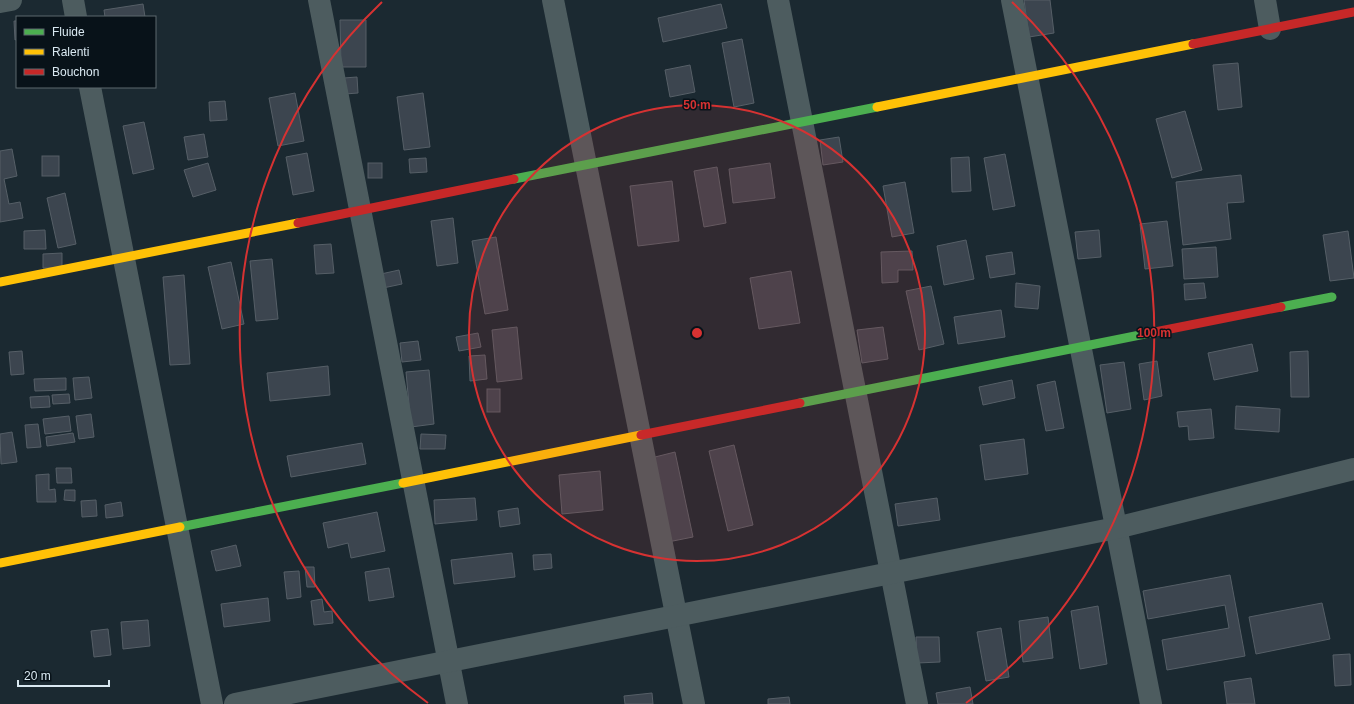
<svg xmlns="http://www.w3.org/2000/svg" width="1354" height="704" viewBox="0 0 1354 704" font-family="Arial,sans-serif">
<rect width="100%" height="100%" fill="#1b2931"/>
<g fill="#3c454f" stroke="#565f67">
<polygon points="1024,0 1050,0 1054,33 1029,37"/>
<polygon points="143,4 145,17 105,17 104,10"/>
<polygon points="721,4 727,28 663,42 658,18"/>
<polygon points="340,20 366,20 366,67 341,67"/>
<polygon points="14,21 17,21 17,39 15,40"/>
<polygon points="742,39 754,103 734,107 722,43"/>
<polygon points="1238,63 1242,107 1218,110 1213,65"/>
<polygon points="690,65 695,92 670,97 665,70"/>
<polygon points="357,77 358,93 345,94 344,78"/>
<polygon points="295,93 304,141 278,146 269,98"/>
<polygon points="423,93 430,147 404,150 397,97"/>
<polygon points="225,101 227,120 210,121 209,102"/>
<polygon points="1185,111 1202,170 1172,178 1156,119"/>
<polygon points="144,122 154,169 133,174 123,126"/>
<polygon points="204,134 208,157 188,160 184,137"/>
<polygon points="839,137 843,162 823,165 820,140"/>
<polygon points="12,149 17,176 4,179 9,204 20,202 23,218 0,222 0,151"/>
<polygon points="307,153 314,191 293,195 286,157"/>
<polygon points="1005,154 1015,206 993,210 984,158"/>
<rect x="42" y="156" width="17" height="20"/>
<polygon points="969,157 971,191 952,192 951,158"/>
<polygon points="426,158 427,172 410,173 409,159"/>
<polygon points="208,163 216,190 193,197 184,170"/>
<rect x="368" y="163" width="14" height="15"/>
<polygon points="770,163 775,198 733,203 729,169"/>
<polygon points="717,167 726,223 704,227 694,171"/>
<polygon points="1241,175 1244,202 1227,203 1231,239 1183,245 1176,182"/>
<polygon points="672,181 679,241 638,246 630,186"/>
<polygon points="905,182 914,233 892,237 883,186"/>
<polygon points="65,193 76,244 58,248 47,198"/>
<polygon points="453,218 458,263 437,266 431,221"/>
<polygon points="1167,221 1173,266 1145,269 1140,224"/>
<polygon points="45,230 46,249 24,249 24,231"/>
<polygon points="1099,230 1101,257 1078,259 1075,232"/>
<polygon points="1348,231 1354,278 1330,281 1323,235"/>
<polygon points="496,237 508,310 485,314 472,241"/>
<polygon points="966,240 974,279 944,285 937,246"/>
<polygon points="331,244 334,273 316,274 314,245"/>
<polygon points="1216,247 1218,277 1184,279 1182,249"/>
<polygon points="912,251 913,270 898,270 898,282 882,283 881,252"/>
<polygon points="1012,252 1015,274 990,278 986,256"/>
<polygon points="62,253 62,268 43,268 43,254"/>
<polygon points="272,259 278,319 256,321 250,261"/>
<polygon points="231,262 244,324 222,329 208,267"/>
<polygon points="399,270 402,284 383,288 381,274"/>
<polygon points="791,271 800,323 759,329 750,278"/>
<polygon points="184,275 190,364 170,365 163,277"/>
<polygon points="1016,283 1040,286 1038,309 1015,307"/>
<polygon points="1204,283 1206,298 1185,300 1184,284"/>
<polygon points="931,286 944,344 919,350 906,291"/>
<polygon points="1001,310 1005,337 958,344 954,317"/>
<polygon points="517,327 522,379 497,382 492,330"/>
<polygon points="883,327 888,359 862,363 857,330"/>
<polygon points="478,333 481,347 459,351 456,337"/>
<polygon points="418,341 421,360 402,362 400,343"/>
<polygon points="1252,344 1258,371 1214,380 1208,353"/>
<polygon points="22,351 24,374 11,375 9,352"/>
<polygon points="1308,351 1309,397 1291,397 1290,352"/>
<polygon points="485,355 487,379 470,381 469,356"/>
<polygon points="1157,361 1162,396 1144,400 1139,364"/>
<polygon points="1124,362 1131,409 1107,413 1100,365"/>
<polygon points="328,366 330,395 270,401 267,373"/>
<polygon points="429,370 434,424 411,427 406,372"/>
<polygon points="89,377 92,398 75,400 73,378"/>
<polygon points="66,378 66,390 35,391 34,379"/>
<polygon points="1012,380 1015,398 983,405 979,387"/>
<polygon points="1055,381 1064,428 1046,431 1037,385"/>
<rect x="487" y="389" width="13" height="23"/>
<polygon points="69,394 70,403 53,404 52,395"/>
<polygon points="49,396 50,407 31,408 30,397"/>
<polygon points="1236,406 1280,409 1279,432 1235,429"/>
<polygon points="1211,409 1214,438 1189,440 1188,426 1179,427 1177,412"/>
<polygon points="91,414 94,437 79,439 76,416"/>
<polygon points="69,416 71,431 45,434 43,419"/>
<polygon points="38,424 41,447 27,448 25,425"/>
<polygon points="12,432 17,462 1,464 0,434"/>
<polygon points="73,433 75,442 47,446 46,437"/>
<polygon points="421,434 446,435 445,449 420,449"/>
<polygon points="1024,439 1028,474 985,480 980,445"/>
<polygon points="362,443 366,464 291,477 287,456"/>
<polygon points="734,445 753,525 728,531 709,451"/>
<polygon points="675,452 693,537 668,542 651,458"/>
<polygon points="56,468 71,468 72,483 57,483"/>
<polygon points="600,471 603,510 562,514 559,475"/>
<polygon points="49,474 49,490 55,489 56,502 37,502 36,475"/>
<polygon points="65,490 75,490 75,501 64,500"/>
<polygon points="475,498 477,520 435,524 434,500"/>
<polygon points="937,498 940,520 898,526 895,504"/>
<polygon points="96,500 97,516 82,517 81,501"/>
<polygon points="121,502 123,516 106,518 105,505"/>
<polygon points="518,508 520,524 500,527 498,511"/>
<polygon points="377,512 385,551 351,558 348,543 328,548 323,523"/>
<polygon points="236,545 241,566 216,571 211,551"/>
<polygon points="512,553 515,577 454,584 451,560"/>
<polygon points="551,554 552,568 534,570 533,555"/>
<polygon points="305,567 314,567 315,587 307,587"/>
<polygon points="389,568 394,597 369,601 365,572"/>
<polygon points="299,571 301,597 287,599 284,572"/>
<polygon points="1230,575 1245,656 1167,670 1162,640 1229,628 1225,605 1148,619 1143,591"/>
<polygon points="268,598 270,621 224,627 221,604"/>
<polygon points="322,599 324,612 332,611 333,623 314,625 311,601"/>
<polygon points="1322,603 1330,639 1256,654 1249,617"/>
<polygon points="1098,606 1107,664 1080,669 1071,611"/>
<polygon points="1048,617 1053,658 1023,662 1019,621"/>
<polygon points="148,620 150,646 123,649 121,622"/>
<polygon points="1001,628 1009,677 986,681 977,632"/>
<polygon points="108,629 111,655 94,657 91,631"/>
<polygon points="916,637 939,637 940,662 917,663"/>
<polygon points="1350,654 1351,685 1335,686 1333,655"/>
<polygon points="1251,678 1255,704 1227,704 1224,682"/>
<polygon points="970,687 973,704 938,704 936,693"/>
<polygon points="652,693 653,704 625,704 624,696"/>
<polygon points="789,697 790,704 768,704 768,699"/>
</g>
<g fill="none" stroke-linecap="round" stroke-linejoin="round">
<g stroke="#4d5c5f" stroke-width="22">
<polyline points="73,0 76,17"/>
<polyline points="319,0 457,704"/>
<polyline points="553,0 694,704"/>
<polyline points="778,0 917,704"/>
<polyline points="1012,0 1151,704"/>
<polyline points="1265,0 1270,29"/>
<polyline points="0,2 11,0"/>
<polyline points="90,87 212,704"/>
<polyline points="235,704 1116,528 1354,469"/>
</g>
<g stroke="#4caf50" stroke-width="9">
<polyline points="514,179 877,107"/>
<polyline points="1281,307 1332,297"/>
<polyline points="800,403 1155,332"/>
<polyline points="180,527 403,483"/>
</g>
<g stroke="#ffc107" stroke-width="9">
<polyline points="877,107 1193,44"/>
<polyline points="0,282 298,223"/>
<polyline points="403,483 641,435"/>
<polyline points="0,563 180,527"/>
</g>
<g stroke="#c62828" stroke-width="9">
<polyline points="1193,44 1354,12"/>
<polyline points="298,223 514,179"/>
<polyline points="1155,332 1281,307"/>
<polyline points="641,435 800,403"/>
</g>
</g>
<circle cx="697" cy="333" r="228" fill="#d63232" fill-opacity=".12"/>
<g fill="none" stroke="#d63232" stroke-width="2">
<circle cx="697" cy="333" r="228"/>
<path d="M428 703A457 457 0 0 1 382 2M1012 2A457 457 0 0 1 966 703"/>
</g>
<circle cx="697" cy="333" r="6" fill="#d63232" stroke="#081219" stroke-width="2"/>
<g font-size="12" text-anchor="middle" font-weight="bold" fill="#d63232" stroke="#081219" stroke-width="3" stroke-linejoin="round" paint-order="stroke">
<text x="697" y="109">50 m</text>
<text x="1154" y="337">100 m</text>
</g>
<rect x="16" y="16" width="140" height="72" fill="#081219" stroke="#5c686f"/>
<rect x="24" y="29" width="20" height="6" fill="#4caf50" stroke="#5c686f"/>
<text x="52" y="36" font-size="12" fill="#d9e8f1">Fluide</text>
<rect x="24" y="49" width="20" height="6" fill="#ffc107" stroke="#5c686f"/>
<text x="52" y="56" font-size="12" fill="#d9e8f1">Ralenti</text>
<rect x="24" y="69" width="20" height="6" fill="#c62828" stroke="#5c686f"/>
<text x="52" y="76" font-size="12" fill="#d9e8f1">Bouchon</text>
<path d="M18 680v6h91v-6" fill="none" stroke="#d9e8f1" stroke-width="2"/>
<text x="24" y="680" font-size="12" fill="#d9e8f1" stroke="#081219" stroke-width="3" paint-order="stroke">20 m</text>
</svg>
